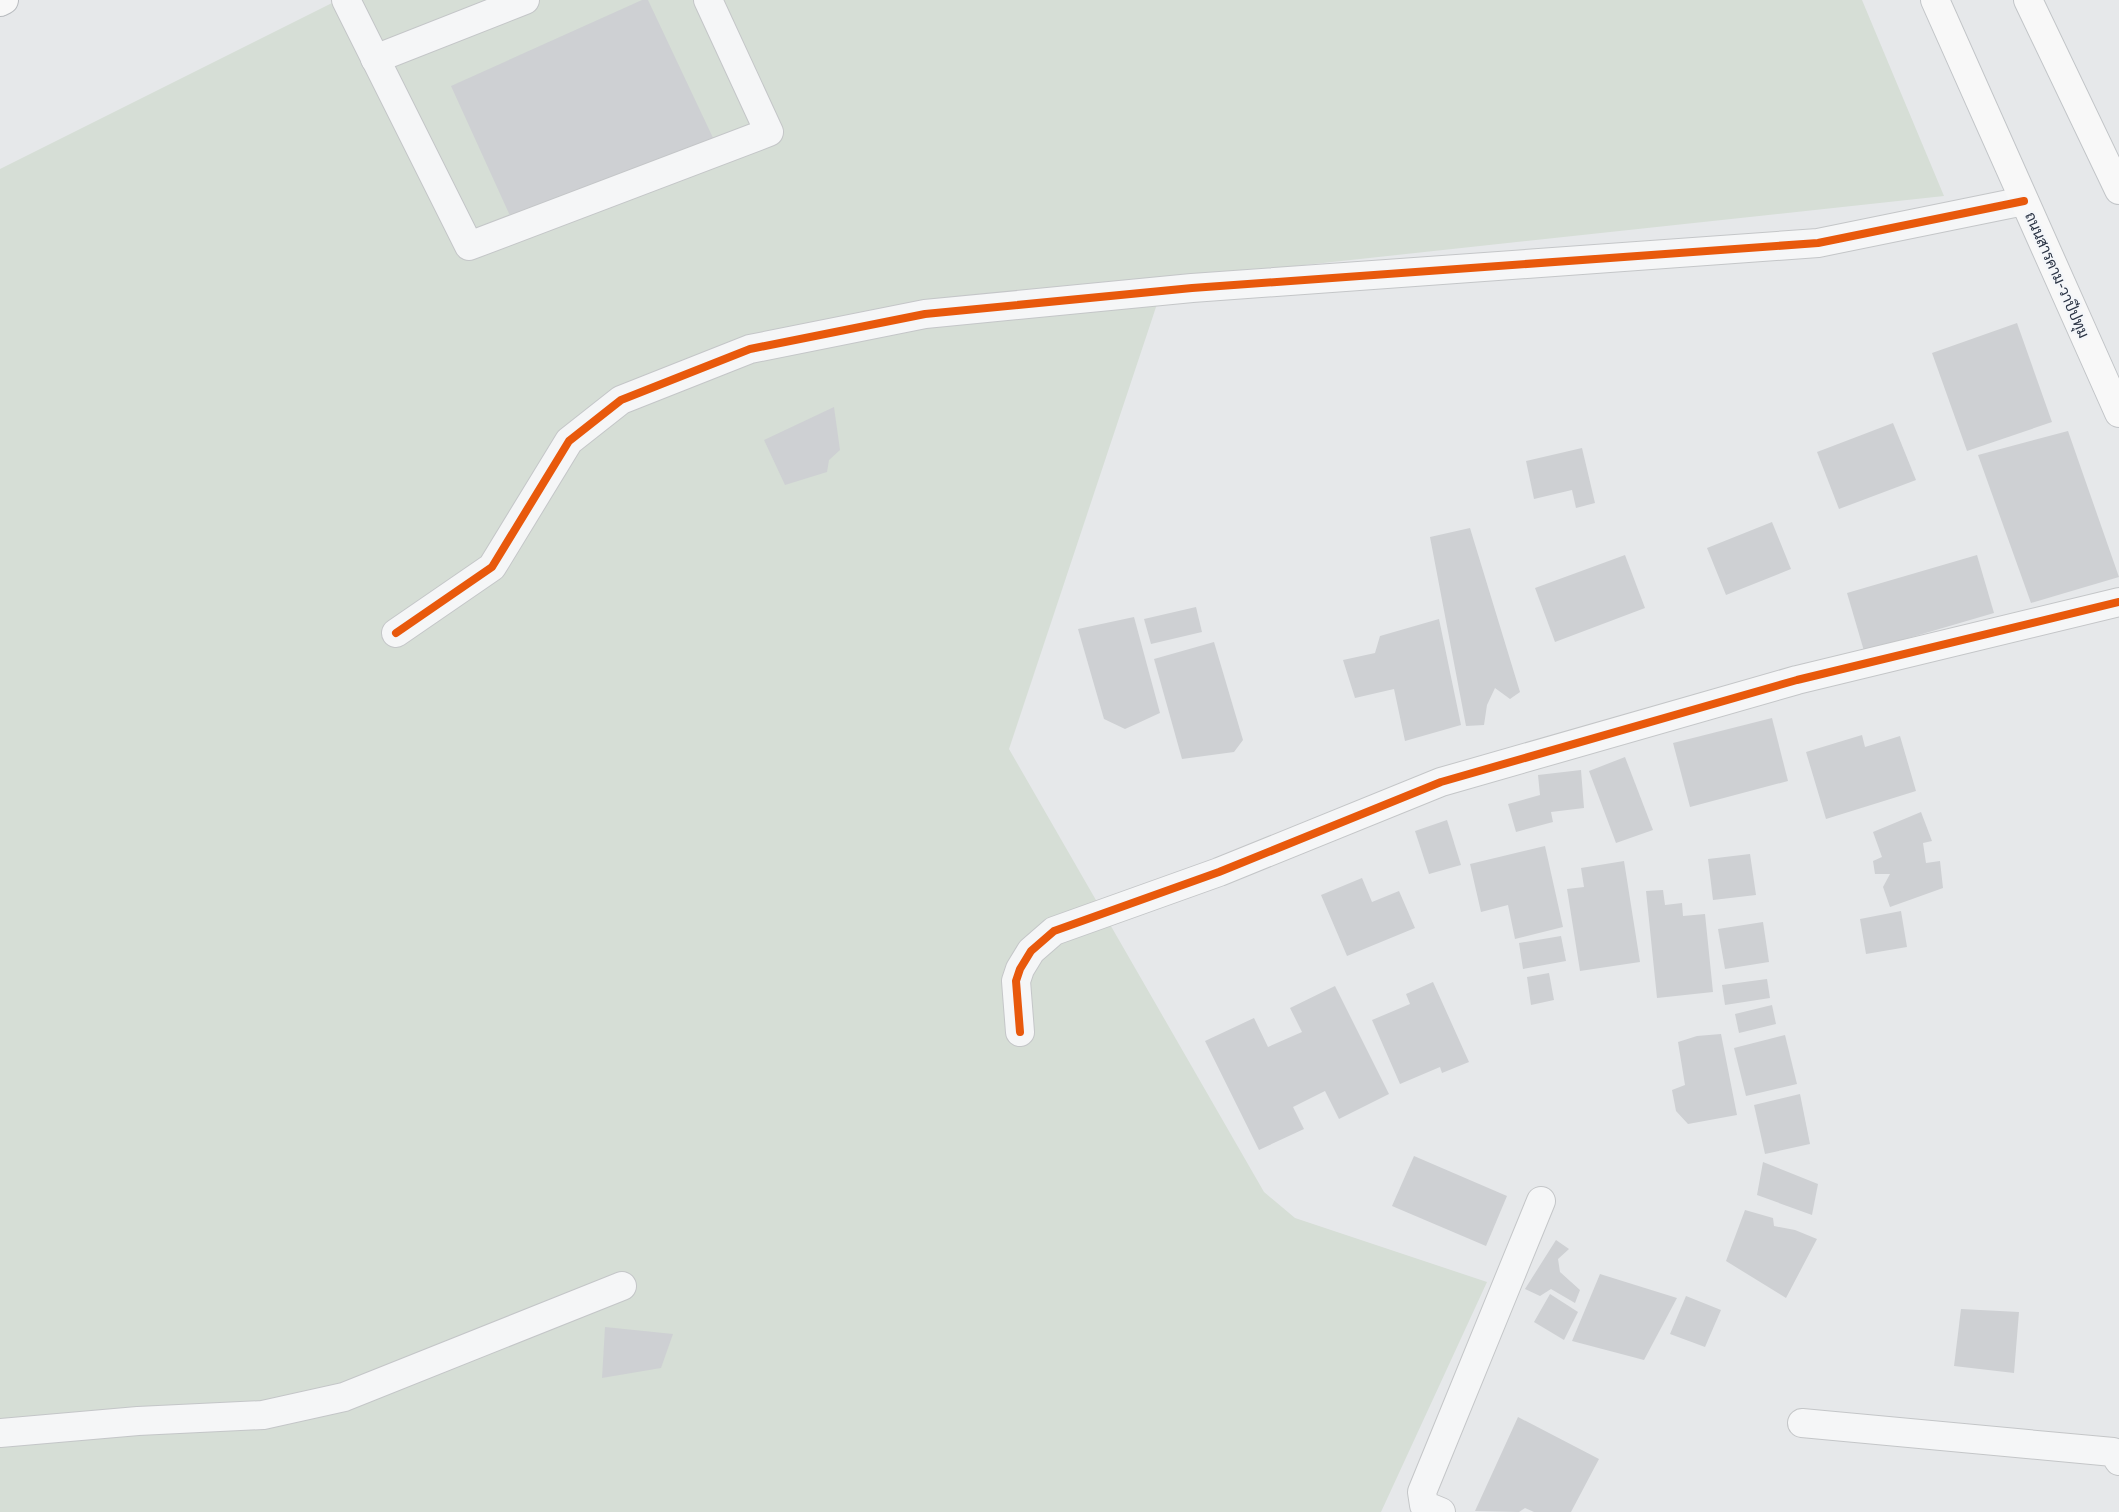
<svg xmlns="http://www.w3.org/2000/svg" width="2119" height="1512" viewBox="0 0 2119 1512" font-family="Lato,Sarabun,sans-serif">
<rect width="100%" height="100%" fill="#e6e8ea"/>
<polygon fill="#d6ded6" points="338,0 1862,0 1944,196 1165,280 1009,749 1264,1192 1295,1218 1487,1282 1381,1512 0,1512 0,169"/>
<g fill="#ced0d3">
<polygon points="642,0 648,0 723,159 521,240 451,86"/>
<polygon points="2017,323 2052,422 1967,451 1932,353"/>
<polygon points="834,407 840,450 829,460 827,472 785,485 764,440"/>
<polygon points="1893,423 1916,480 1839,509 1817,452"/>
<polygon points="2068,431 2119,577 2031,603 1978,455"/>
<polygon points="1582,448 1595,503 1576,508 1572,490 1534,499 1526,461"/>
<polygon points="1772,522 1791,569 1726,595 1707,548"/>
<polygon points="1470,528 1520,692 1510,699 1495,688 1487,705 1484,725 1466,726 1430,537"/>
<polygon points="1625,555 1645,608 1555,642 1535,588"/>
<polygon points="1977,555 1994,613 1864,651 1847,593"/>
<polygon points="1196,607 1202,632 1151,644 1144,619"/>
<polygon points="1134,617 1160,713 1125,729 1104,719 1078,629"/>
<polygon points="1439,619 1461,725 1405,741 1394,689 1355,698 1343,660 1375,653 1380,636"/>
<polygon points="1214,642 1243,740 1234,752 1182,759 1154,659"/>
<polygon points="1772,718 1788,781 1690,807 1673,743"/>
<polygon points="1862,735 1865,747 1900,736 1916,791 1826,819 1806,752"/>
<polygon points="1625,757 1653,830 1616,843 1589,771"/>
<polygon points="1581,770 1584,808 1551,812 1553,822 1516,832 1508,804 1540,795 1538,775"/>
<polygon points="1921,812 1932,841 1923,843 1926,863 1940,861 1943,888 1890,907 1883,887 1890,874 1875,874 1873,861 1882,857 1873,832"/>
<polygon points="1447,820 1461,865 1429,874 1415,831"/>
<polygon points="1545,846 1563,927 1515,939 1508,905 1481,912 1470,864"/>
<polygon points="1750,854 1756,895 1713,900 1708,859"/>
<polygon points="1624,861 1640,962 1580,971 1567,889 1584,887 1581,868"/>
<polygon points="1362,878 1372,902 1399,891 1415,928 1347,956 1321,895"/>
<polygon points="1663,890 1665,905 1682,903 1683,916 1705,914 1713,992 1657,998 1646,891"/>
<polygon points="1901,911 1907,947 1866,954 1860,919"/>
<polygon points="1763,922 1769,962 1725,969 1718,929"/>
<polygon points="1561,936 1566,961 1523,969 1519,943"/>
<polygon points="1549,973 1554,1000 1531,1005 1527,977"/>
<polygon points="1767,979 1770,998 1725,1005 1722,985"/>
<polygon points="1433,982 1469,1062 1442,1073 1440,1067 1400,1084 1372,1020 1410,1004 1406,994"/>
<polygon points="1335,986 1389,1094 1339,1119 1325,1091 1293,1107 1304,1129 1259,1150 1205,1041 1254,1018 1268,1047 1302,1032 1290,1008"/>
<polygon points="1772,1005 1776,1024 1739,1033 1735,1014"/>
<polygon points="1721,1034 1737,1115 1688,1124 1676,1111 1672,1090 1685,1085 1678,1042 1697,1036"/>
<polygon points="1785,1035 1797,1084 1746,1096 1734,1048"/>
<polygon points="1800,1094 1810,1144 1765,1154 1754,1105"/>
<polygon points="1414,1156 1507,1196 1486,1246 1392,1206"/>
<polygon points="1763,1162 1818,1184 1812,1215 1757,1195"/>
<polygon points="1745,1210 1773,1218 1774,1226 1795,1230 1817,1239 1786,1298 1726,1261"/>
<polygon points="1556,1240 1569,1249 1558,1259 1560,1272 1580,1290 1575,1303 1551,1289 1540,1296 1525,1289"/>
<polygon points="1600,1274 1677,1298 1644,1360 1572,1341"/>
<polygon points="1550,1294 1578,1312 1564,1340 1534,1322"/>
<polygon points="1686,1296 1721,1310 1705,1347 1670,1334"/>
<polygon points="1961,1309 2019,1312 2014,1373 1954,1366"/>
<polygon points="605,1327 673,1334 661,1368 602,1378"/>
<polygon points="1518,1417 1599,1459 1571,1512 1534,1512 1525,1508 1519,1512 1475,1511"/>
</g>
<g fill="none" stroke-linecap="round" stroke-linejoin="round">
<g stroke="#c4c6c8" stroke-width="30">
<g id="minor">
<polyline points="346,0 469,246 769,132 708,0"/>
<polyline points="375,59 525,0"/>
<polyline points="396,633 492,567 569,441 621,400 750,349 925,314 1192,288 1818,243 2024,201"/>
<polyline points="1020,1032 1016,981 1020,969 1031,951 1054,931 1219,872 1441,782 1797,680 2119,602"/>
<polyline points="1802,1423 2113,1452 2119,1461"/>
<polyline points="0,1433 138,1421 263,1415 344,1397 622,1286"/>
<polyline points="1441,1512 1424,1505 1422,1492 1541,1201"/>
</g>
</g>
<g stroke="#c2c5c8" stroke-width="30">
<g id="major">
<polyline points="1935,0 2119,413"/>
<polyline points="2028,0 2119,190"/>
</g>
</g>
<g stroke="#b8bbbf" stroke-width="30">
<polyline id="highway" points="0,2 4,0"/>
</g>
<use href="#minor" stroke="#f5f6f7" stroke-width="28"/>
<use href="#major" stroke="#f8f8f8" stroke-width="28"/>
<use href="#highway" stroke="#f8f8f8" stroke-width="28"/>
<g stroke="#f4f6f9" stroke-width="11">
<g id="cycleway">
<polyline points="396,633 492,567 569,441 621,400 750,349 925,314 1192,288 1818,243 2024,201"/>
<polyline points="1020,1032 1016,981 1020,969 1031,951 1054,931 1219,872 1441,782 1797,680 2119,602"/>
</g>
</g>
<use href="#cycleway" stroke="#e8590c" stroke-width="8"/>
</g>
<g text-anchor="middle" stroke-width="5" stroke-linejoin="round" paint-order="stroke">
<g font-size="15" fill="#2b3445" stroke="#f4f6f9">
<text transform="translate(2057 275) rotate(66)" y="5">ถนนสารคาม-วาปีปทุม</text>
</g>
</g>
</svg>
